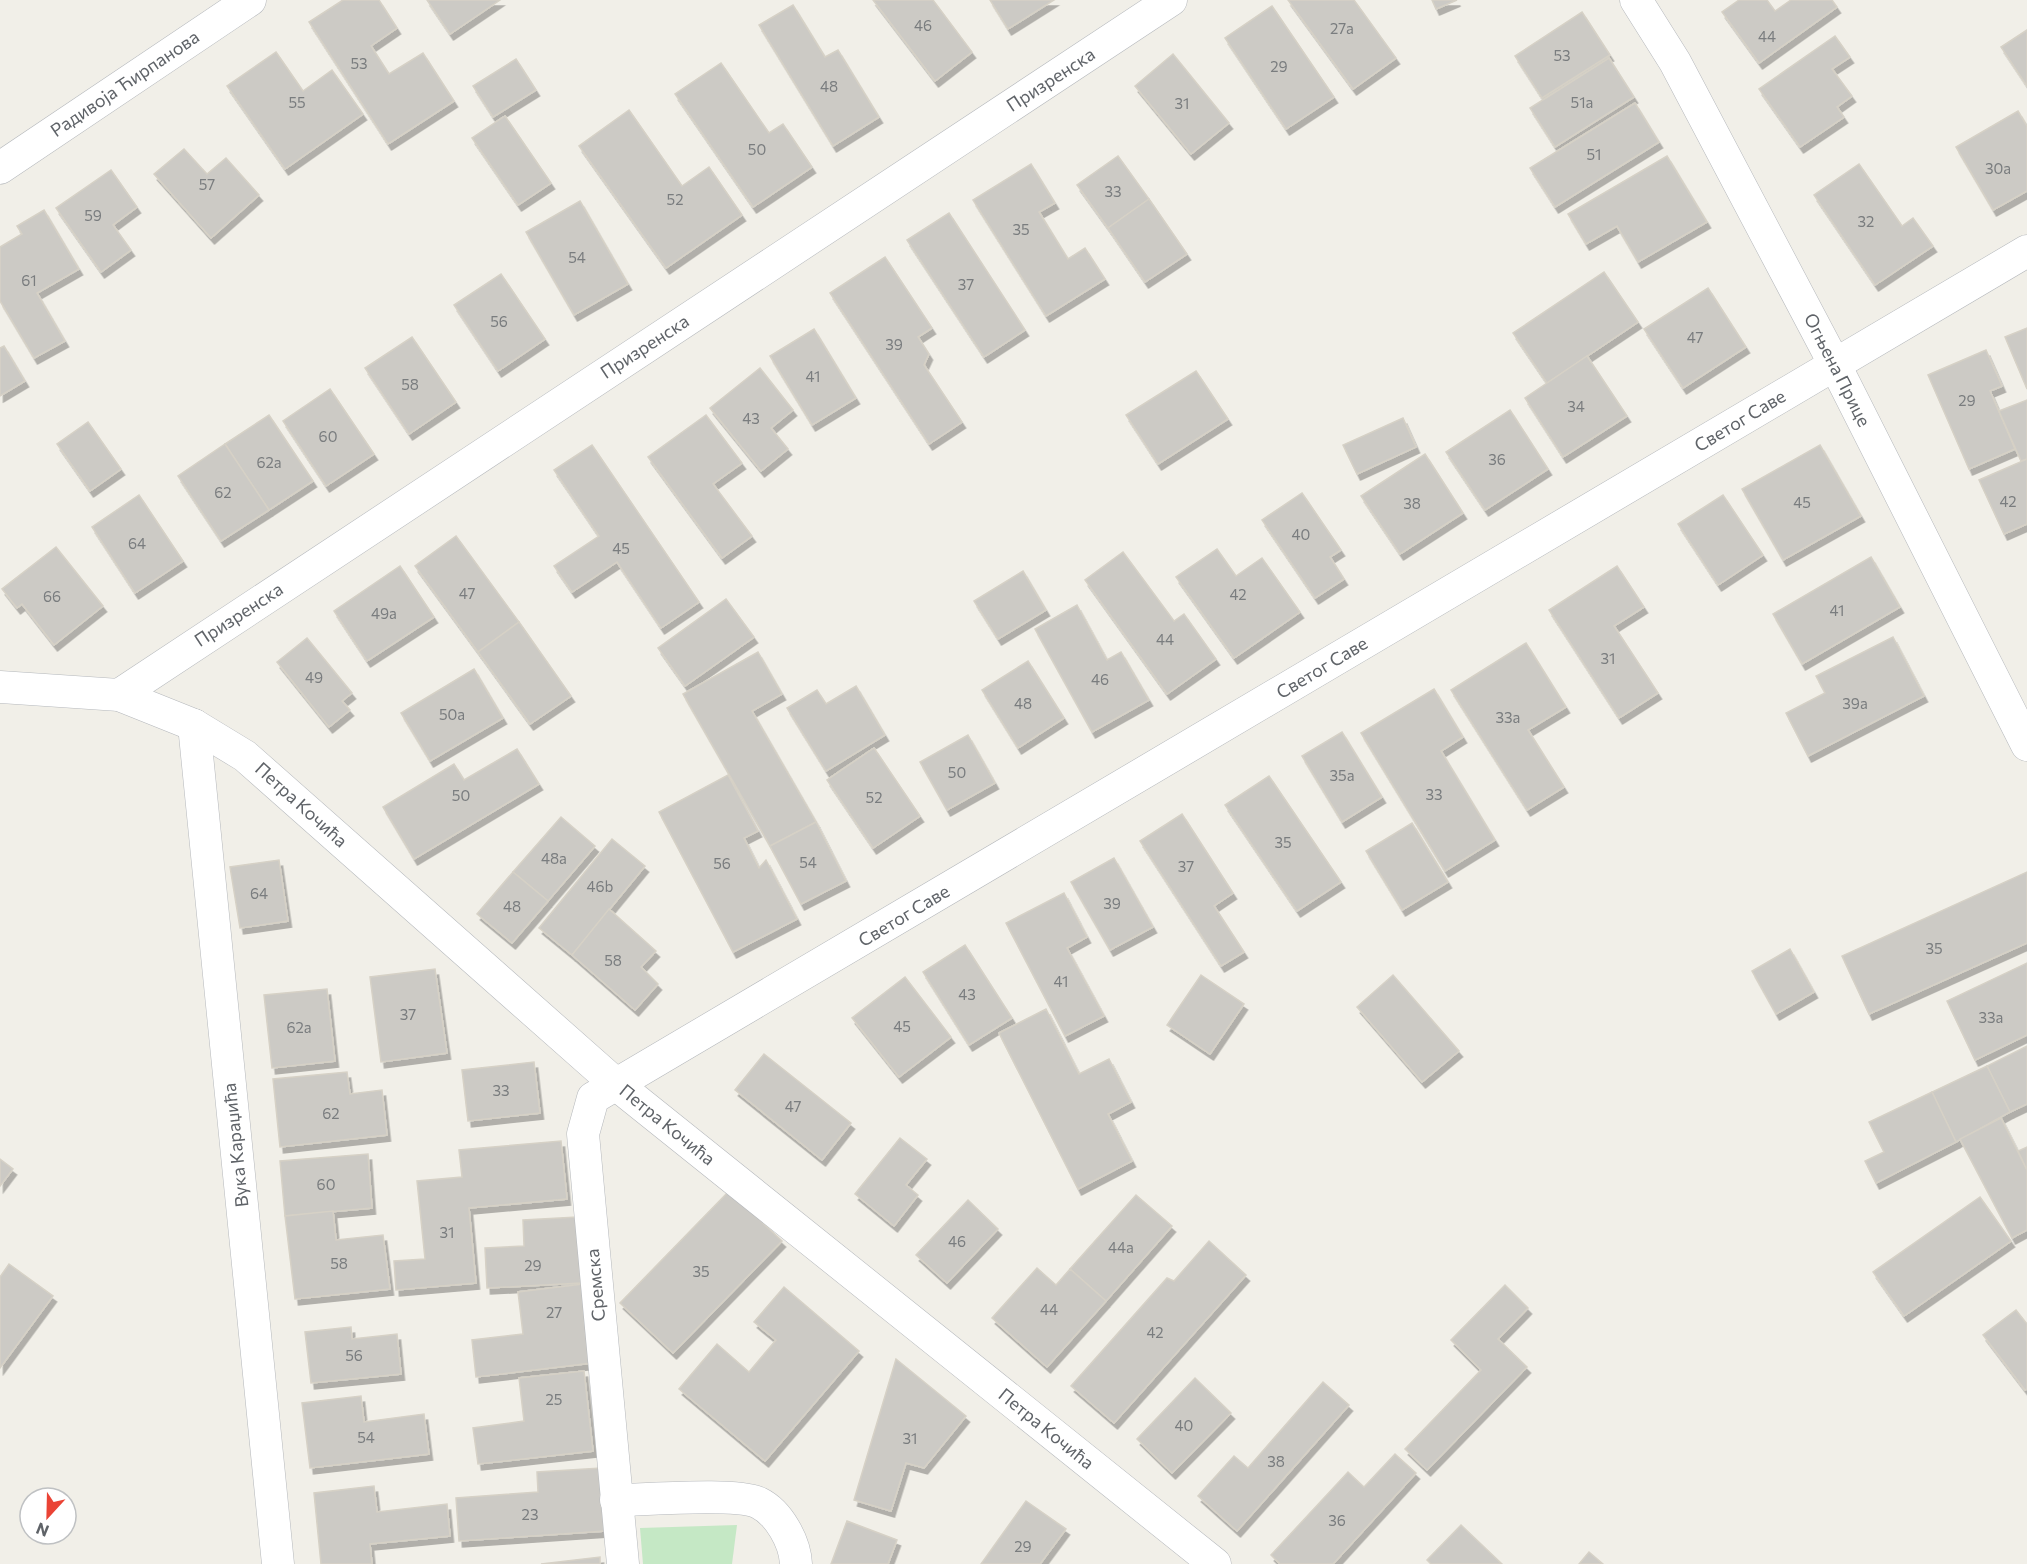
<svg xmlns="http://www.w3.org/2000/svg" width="2027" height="1564" viewBox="0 0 2027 1564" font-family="Commissioner,sans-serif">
<defs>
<filter id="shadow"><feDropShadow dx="3.5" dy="6" stdDeviation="0" flood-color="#0004"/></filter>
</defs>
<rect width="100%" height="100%" fill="#f1efe8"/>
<polygon fill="#c5e8c5" points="737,1525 732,1564 643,1564 640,1528"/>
<g fill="#cccac5" stroke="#d6d1c6" stroke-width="1.5" filter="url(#shadow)">
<polygon points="343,0 379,0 397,28 371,46 389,74 423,53 454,101 388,144 309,22"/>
<polygon points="427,0 500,0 450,34"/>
<polygon points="873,0 933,0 972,52 935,81"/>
<polygon points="990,0 1054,0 1008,29"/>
<polygon points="1288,0 1354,0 1396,58 1353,89"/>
<polygon points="1432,0 1457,0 1436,9"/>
<polygon points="1739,0 1767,0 1775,11 1791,0 1832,0 1837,7 1759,63 1722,12"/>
<polygon points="793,5 825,57 838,50 879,117 833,146 759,25"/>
<polygon points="1272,6 1334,97 1286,129 1225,38"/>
<polygon points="1582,12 1610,55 1542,98 1515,56"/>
<polygon points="2027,30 2027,86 2001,47"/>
<polygon points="1835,36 1850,57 1832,69 1852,96 1837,107 1844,117 1800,147 1759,89"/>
<polygon points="276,52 303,91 332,70 363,114 285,169 227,86"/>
<polygon points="1173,54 1229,123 1191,154 1135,86"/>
<polygon points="1609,58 1634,97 1555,147 1530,108"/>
<polygon points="516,59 536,90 493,117 473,86"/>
<polygon points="721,63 769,133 783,124 812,167 753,207 675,94"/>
<polygon points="1635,103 1659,142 1555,207 1530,168"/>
<polygon points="629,110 682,186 709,167 742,215 666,268 579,146"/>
<polygon points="2018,111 2027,126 2027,191 1993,210 1956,147"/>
<polygon points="505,116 551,183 518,205 472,138"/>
<polygon points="184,149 207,174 226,158 259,195 211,238 154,174"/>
<polygon points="1118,156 1149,199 1108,228 1077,185"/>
<polygon points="1667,156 1707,222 1638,262 1617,226 1586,244 1568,214"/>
<polygon points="1031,164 1055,203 1039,212 1068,259 1085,248 1105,279 1046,316 973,200"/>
<polygon points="1859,164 1902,226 1913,218 1933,246 1875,285 1814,195"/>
<polygon points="111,170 137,207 113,225 131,250 101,272 56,208"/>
<polygon points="1149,199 1187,254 1145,282 1108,228"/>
<polygon points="580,201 628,284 574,315 526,232"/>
<polygon points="44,210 79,269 37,293 65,341 34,358 0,301 0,247 22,234 17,226"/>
<polygon points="949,213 1025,330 984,357 907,240"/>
<polygon points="885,257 932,328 918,337 929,354 924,365 962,422 929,444 830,293"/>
<polygon points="1604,272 1638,322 1547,383 1513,333"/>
<polygon points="501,274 545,339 498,371 454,305"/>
<polygon points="1708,288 1746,347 1683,388 1644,329"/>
<polygon points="2027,328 2027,389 2005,337"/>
<polygon points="814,329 856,398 812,425 770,356"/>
<polygon points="412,337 456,402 409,434 365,368"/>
<polygon points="4,346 25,381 0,396 0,348"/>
<polygon points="1986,350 2002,386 1990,391 2015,449 1969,469 1928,375"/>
<polygon points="1587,356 1627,416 1563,457 1525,398"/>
<polygon points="760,368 793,410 771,428 788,449 761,471 710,408"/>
<polygon points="1196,371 1228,419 1158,464 1126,415"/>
<polygon points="330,389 374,454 326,486 283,421"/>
<polygon points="2027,400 2027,459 2021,461 1999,411"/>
<polygon points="1510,410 1548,469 1485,510 1446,452"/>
<polygon points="269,415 313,481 269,510 225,444"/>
<polygon points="706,415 742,463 713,484 752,536 722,558 648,457"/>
<polygon points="1403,418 1416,447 1357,474 1343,445"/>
<polygon points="88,422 121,469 90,491 57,444"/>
<polygon points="225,444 269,510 221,541 178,476"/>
<polygon points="592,445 699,602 661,628 617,562 572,592 554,566 599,536 554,470"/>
<polygon points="1820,445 1861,516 1783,560 1742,489"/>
<polygon points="1425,454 1463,513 1400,554 1361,496"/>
<polygon points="2027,459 2027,524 2004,534 1979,480"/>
<polygon points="1302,493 1341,550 1330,557 1344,579 1315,598 1262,520"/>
<polygon points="139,495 183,561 135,593 92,527"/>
<polygon points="1723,495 1763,555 1718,585 1678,524"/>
<polygon points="456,536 519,622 478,652 415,566"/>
<polygon points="56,547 103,606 54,645 22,604 17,608 2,589"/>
<polygon points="1217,549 1236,576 1262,558 1300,612 1234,658 1176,577"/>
<polygon points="1123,552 1174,621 1184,614 1216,659 1167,694 1085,580"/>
<polygon points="1871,557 1900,607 1802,664 1773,614"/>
<polygon points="400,566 434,617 367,661 334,611"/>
<polygon points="1617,566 1644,607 1614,626 1658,693 1619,718 1549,610"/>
<polygon points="1023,571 1046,610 998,639 974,601"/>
<polygon points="726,599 754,637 685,686 658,648"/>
<polygon points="1077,605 1107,660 1121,652 1149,700 1092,732 1035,629"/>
<polygon points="519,622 571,696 530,724 478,652"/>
<polygon points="1893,637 1924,696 1808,756 1786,713 1825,693 1816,676"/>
<polygon points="307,638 352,693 342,701 350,710 329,727 277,662"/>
<polygon points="1526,643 1566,707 1528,730 1564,787 1527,810 1451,690"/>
<polygon points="758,652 782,694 752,711 816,822 770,846 683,694"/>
<polygon points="1028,661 1064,718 1018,748 982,690"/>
<polygon points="474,669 503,718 430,761 401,713"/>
<polygon points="856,686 885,735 826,771 787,708 817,690 826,704"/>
<polygon points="1434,689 1463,737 1441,751 1495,840 1445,871 1361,733"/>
<polygon points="1342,732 1382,797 1342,822 1302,756"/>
<polygon points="968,735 995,783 947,810 920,762"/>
<polygon points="874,748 920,816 873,848 827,780"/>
<polygon points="517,749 539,784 414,859 383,807 454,764 464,780"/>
<polygon points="728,775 758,831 744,838 759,868 766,860 797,919 733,952 659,812"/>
<polygon points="1269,776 1341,882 1297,911 1225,805"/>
<polygon points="1182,814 1233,893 1214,906 1244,952 1221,966 1140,841"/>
<polygon points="561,817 595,846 548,901 513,872"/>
<polygon points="816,822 846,881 801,904 770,846"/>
<polygon points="1412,823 1448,882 1402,910 1366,851"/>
<polygon points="612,839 645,866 572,955 539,928"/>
<polygon points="1114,858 1153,927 1110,950 1071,882"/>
<polygon points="279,860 288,921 240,928 230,867"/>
<polygon points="513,872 548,901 512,943 477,914"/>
<polygon points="2027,872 2027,943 1869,1014 1842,956"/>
<polygon points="1064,893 1087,937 1067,948 1104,1016 1065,1036 1006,923"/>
<polygon points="609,909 656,951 641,967 658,984 635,1010 572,955"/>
<polygon points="965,945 1012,1018 969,1045 923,972"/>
<polygon points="1790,949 1814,992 1776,1014 1752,971"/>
<polygon points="2027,963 2027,1035 1975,1060 1947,1001"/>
<polygon points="435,969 447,1053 381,1062 370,977"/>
<polygon points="1201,975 1244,1004 1210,1054 1167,1025"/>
<polygon points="1393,975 1459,1051 1422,1082 1357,1007"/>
<polygon points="905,977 951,1037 899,1077 852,1018"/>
<polygon points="327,989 335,1061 272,1068 264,995"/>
<polygon points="1046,1009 1079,1074 1109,1059 1131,1102 1108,1114 1132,1161 1078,1189 999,1033"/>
<polygon points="2027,1046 2027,1104 2010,1112 1987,1066"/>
<polygon points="764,1054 851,1123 822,1160 735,1090"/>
<polygon points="534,1062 540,1113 468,1121 462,1070"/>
<polygon points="1987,1066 2010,1112 1956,1142 1932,1092"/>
<polygon points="347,1072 350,1094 382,1090 387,1135 280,1147 273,1079"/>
<polygon points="1932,1092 1956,1142 1876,1183 1865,1161 1884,1152 1869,1122"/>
<polygon points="2001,1118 2027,1170 2027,1230 2012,1238 1960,1139"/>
<polygon points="900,1138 927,1159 906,1185 918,1195 894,1226 855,1194"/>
<polygon points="561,1141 567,1199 469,1208 476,1283 396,1290 394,1261 425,1259 417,1181 462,1177 459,1150"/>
<polygon points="2027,1147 2027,1170 2018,1151"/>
<polygon points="368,1154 372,1208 285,1216 280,1161"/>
<polygon points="0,1159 13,1169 0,1186"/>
<polygon points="729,1191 782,1241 673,1353 620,1303"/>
<polygon points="1136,1195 1172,1226 1106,1301 1070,1269"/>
<polygon points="1980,1197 2011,1241 1904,1316 1873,1272"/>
<polygon points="968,1200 998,1229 947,1283 916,1255"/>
<polygon points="333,1211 336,1240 383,1235 390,1289 295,1299 285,1216"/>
<polygon points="577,1217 581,1283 487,1288 485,1248 524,1246 523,1220"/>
<polygon points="1209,1241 1246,1275 1114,1423 1071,1386 1167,1278 1174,1281"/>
<polygon points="9,1264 53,1296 0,1368 0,1277"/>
<polygon points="1037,1268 1056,1285 1070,1269 1106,1301 1047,1367 992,1318"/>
<polygon points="583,1284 592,1363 476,1377 472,1340 523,1334 518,1292"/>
<polygon points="1505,1285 1528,1308 1498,1339 1527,1367 1427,1470 1405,1449 1481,1370 1451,1340"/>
<polygon points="784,1287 859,1351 765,1461 679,1389 717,1344 749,1372 776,1340 754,1322"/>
<polygon points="2016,1310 2027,1324 2027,1389 2025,1390 1983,1335"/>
<polygon points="351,1327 352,1339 397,1334 401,1374 311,1383 305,1332"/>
<polygon points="896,1359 966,1416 924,1468 906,1463 891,1511 854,1500"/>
<polygon points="584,1371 593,1451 478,1464 473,1428 524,1421 519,1378"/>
<polygon points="1195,1378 1231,1413 1172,1473 1137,1439"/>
<polygon points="1323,1382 1349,1405 1237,1531 1198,1496 1234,1456 1248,1468"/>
<polygon points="361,1396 364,1422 424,1414 429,1454 310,1468 302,1403"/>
<polygon points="1395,1454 1416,1473 1333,1564 1280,1564 1271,1555 1348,1472 1364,1487"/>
<polygon points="601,1468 605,1531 459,1541 456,1498 538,1492 537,1472"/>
<polygon points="374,1486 377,1512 447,1504 450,1536 370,1544 372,1564 321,1564 314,1493"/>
<polygon points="1026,1501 1066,1529 1040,1564 981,1564"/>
<polygon points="847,1521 897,1540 888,1564 831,1564"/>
<polygon points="1461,1525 1502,1564 1431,1564 1427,1560"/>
<polygon points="1589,1552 1603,1564 1579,1564"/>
<polygon points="600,1557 600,1564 541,1564"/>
</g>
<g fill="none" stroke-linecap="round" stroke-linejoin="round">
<g stroke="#b5b8bc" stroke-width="33">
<g id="street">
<polyline points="1636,0 1675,62 1835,365 2027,745"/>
<polyline points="0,168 250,0"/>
<polyline points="0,687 119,695 194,725 245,756 617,1085 1215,1564"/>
<polyline points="119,695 1171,0"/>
<polyline points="194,725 278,1564"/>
<path d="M616,1500C645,1500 737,1492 759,1503C779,1513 795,1542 796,1564"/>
<polyline points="623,1564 583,1134 593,1098 2027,251"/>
</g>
</g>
<use href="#street" stroke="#fff" stroke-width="32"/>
</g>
<g text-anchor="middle" stroke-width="6" stroke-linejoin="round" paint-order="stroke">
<g font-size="15" fill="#7a7d7f">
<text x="923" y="31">46</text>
<text x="1342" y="34">27a</text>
<text x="1767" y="42">44</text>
<text x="1562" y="61">53</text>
<text x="359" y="69">53</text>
<text x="1279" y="72">29</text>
<text x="829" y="92">48</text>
<text x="297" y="108">55</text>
<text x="1582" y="108">51a</text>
<text x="1182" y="109">31</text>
<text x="757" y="155">50</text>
<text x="1594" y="160">51</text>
<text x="1998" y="174">30a</text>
<text x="207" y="190">57</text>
<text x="1113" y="197">33</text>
<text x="675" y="205">52</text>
<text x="93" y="221">59</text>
<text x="1866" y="227">32</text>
<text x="1021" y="235">35</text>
<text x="577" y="263">54</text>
<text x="29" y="286">61</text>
<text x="966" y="290">37</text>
<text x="499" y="327">56</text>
<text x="1695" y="343">47</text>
<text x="894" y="350">39</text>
<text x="813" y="382">41</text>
<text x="410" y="390">58</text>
<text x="1967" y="406">29</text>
<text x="1576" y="412">34</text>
<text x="751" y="424">43</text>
<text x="328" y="442">60</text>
<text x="1497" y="465">36</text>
<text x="269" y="468">62a</text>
<text x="223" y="498">62</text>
<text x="2008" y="507">42</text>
<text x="1802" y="508">45</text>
<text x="1412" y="509">38</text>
<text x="1301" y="540">40</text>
<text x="137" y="549">64</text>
<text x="621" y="554">45</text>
<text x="467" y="599">47</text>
<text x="1238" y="600">42</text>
<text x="52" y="602">66</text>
<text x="1837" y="616">41</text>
<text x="384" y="619">49a</text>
<text x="1165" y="645">44</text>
<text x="1608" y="664">31</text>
<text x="314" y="683">49</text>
<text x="1100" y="685">46</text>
<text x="1023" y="709">48</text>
<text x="1855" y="709">39a</text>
<text x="452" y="720">50a</text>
<text x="1508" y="723">33a</text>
<text x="957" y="778">50</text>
<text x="1342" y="781">35a</text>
<text x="1434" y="800">33</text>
<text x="461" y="801">50</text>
<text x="874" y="803">52</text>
<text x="1283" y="848">35</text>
<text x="554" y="864">48a</text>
<text x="808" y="868">54</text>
<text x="722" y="869">56</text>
<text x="1186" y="872">37</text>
<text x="600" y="892">46b</text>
<text x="259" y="899">64</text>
<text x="1112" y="909">39</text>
<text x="512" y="912">48</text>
<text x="1934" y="954">35</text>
<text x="613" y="966">58</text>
<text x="1061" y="987">41</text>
<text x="967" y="1000">43</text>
<text x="408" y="1020">37</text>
<text x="1991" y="1023">33a</text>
<text x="902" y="1032">45</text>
<text x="299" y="1033">62a</text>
<text x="501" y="1096">33</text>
<text x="793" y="1112">47</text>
<text x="331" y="1119">62</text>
<text x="326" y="1190">60</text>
<text x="447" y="1238">31</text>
<text x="957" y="1247">46</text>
<text x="1121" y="1253">44a</text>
<text x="339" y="1269">58</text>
<text x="533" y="1271">29</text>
<text x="701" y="1277">35</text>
<text x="1049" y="1315">44</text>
<text x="554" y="1318">27</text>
<text x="1155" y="1338">42</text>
<text x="354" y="1361">56</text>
<text x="554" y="1405">25</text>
<text x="1184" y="1431">40</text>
<text x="366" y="1443">54</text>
<text x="910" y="1444">31</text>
<text x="1276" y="1467">38</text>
<text x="530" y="1520">23</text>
<text x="1337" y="1526">36</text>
<text x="1023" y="1552">29</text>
</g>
<g font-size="18" fill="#5f6368" stroke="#fff">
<text transform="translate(1051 80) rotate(-33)" y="6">Призренска</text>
<text transform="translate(125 84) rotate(-34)" y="6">Радивоја Ћирпанова</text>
<text transform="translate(645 347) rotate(-33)" y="6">Призренска</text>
<text transform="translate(1837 370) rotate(63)" y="6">Огњена Прице</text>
<text transform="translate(1740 421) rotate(-31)" y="6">Светог Саве</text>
<text transform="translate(239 615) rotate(-33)" y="6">Призренска</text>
<text transform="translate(1322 668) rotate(-31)" y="6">Светог Саве</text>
<text transform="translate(301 805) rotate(42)" y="6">Петра Кочића</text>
<text transform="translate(904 916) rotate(-31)" y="6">Светог Саве</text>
<text transform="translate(667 1125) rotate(39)" y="6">Петра Кочића</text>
<text transform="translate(236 1145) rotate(-96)" y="6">Вука Караџића</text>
<text transform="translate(596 1285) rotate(-95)" y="6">Сремска</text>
<text transform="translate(1046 1429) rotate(39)" y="6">Петра Кочића</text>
</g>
</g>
<g transform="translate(48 1516) rotate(202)"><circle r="28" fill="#ffffff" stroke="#bfc1c3" stroke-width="1.5"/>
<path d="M0-4.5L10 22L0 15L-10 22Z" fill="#ea4335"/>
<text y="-9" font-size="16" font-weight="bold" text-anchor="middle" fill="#5f6368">N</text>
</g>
</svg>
